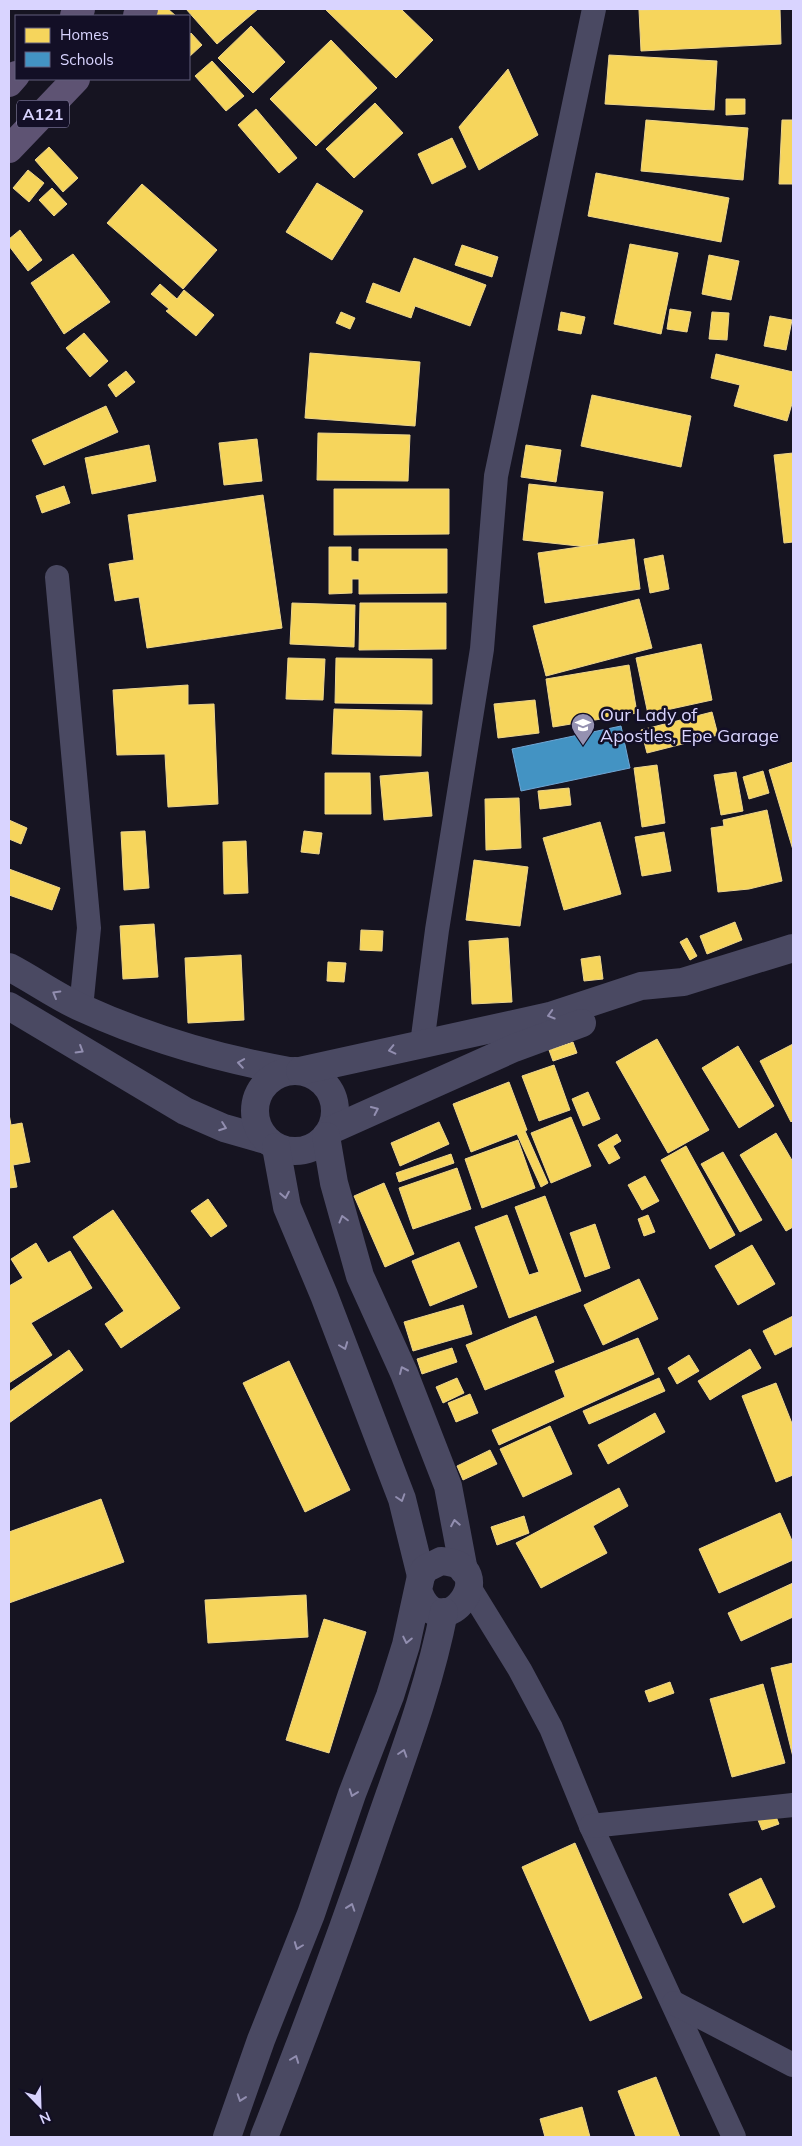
<svg xmlns="http://www.w3.org/2000/svg" width="802" height="2146" viewBox="0 0 802 2146" font-family="Mulish,sans-serif">
<rect width="100%" height="100%" fill="#161421"/>
<g fill="#f6d55c" stroke="#edd58d">
<polygon points="152,9 168,9 176,16 154,16"/>
<polygon points="186,9 258,9 217,44"/>
<polygon points="325,9 401,9 433,40 396,78"/>
<polygon points="671,9 780,9 781,44 641,51 639,10"/>
<polygon points="251,26 285,62 253,93 218,58"/>
<polygon points="191,33 202,45 189,57 189,35"/>
<polygon points="331,40 377,88 316,146 270,99"/>
<polygon points="609,55 717,61 714,110 605,104"/>
<polygon points="212,61 244,96 226,111 195,76"/>
<polygon points="508,69 538,135 479,170 459,127"/>
<polygon points="726,99 745,99 745,114 726,115"/>
<polygon points="375,103 403,133 354,178 326,149"/>
<polygon points="256,109 297,158 279,173 238,125"/>
<polygon points="646,120 748,128 743,180 641,171"/>
<polygon points="782,120 793,120 793,184 779,184"/>
<polygon points="452,138 466,167 432,184 418,154"/>
<polygon points="49,147 78,178 63,192 35,160"/>
<polygon points="28,170 44,183 29,202 13,188"/>
<polygon points="596,173 729,198 721,242 588,216"/>
<polygon points="317,183 363,211 332,260 286,232"/>
<polygon points="142,184 217,250 183,289 107,223"/>
<polygon points="52,188 67,204 54,216 39,200"/>
<polygon points="20,230 42,260 28,271 9,246 9,239"/>
<polygon points="630,244 678,253 661,334 614,324"/>
<polygon points="462,245 498,257 492,277 455,265"/>
<polygon points="73,254 110,302 64,334 31,283"/>
<polygon points="709,255 739,261 731,300 702,294"/>
<polygon points="414,258 486,285 470,326 415,306 411,318 366,302 373,283 400,293"/>
<polygon points="160,284 177,299 184,290 214,315 196,336 166,311 169,309 151,294"/>
<polygon points="670,309 691,312 687,332 667,329"/>
<polygon points="341,312 355,318 350,329 336,323"/>
<polygon points="561,312 585,317 581,334 558,330"/>
<polygon points="712,312 729,313 727,340 709,339"/>
<polygon points="770,316 792,320 786,350 764,346"/>
<polygon points="84,333 108,361 90,377 66,348"/>
<polygon points="310,353 420,362 415,426 305,418"/>
<polygon points="716,354 793,372 793,400 787,421 734,406 740,385 711,378"/>
<polygon points="126,371 135,382 116,397 108,385"/>
<polygon points="592,395 691,416 681,467 581,446"/>
<polygon points="106,406 118,432 44,465 32,440"/>
<polygon points="318,433 410,435 408,481 317,480"/>
<polygon points="257,439 262,481 224,485 219,443"/>
<polygon points="149,445 156,481 92,494 85,458"/>
<polygon points="526,445 561,450 556,482 521,477"/>
<polygon points="793,453 793,542 784,543 774,455"/>
<polygon points="529,484 603,492 597,548 523,540"/>
<polygon points="64,486 70,503 42,513 36,496"/>
<polygon points="334,489 449,489 449,534 334,535"/>
<polygon points="263,495 282,628 147,648 139,597 115,601 109,564 134,560 128,515"/>
<polygon points="634,539 640,589 545,603 538,553"/>
<polygon points="329,547 351,547 351,561 359,562 359,549 447,549 447,593 359,594 359,579 352,579 352,593 329,594"/>
<polygon points="663,555 669,589 650,593 644,559"/>
<polygon points="639,599 652,648 546,676 533,626"/>
<polygon points="292,603 355,605 354,647 290,644"/>
<polygon points="360,603 446,603 446,649 359,650"/>
<polygon points="701,644 712,700 648,714 636,658"/>
<polygon points="288,658 325,659 323,700 286,699"/>
<polygon points="336,658 432,659 432,704 335,703"/>
<polygon points="629,665 637,713 553,727 546,679"/>
<polygon points="188,685 188,705 214,704 218,804 168,807 165,754 117,755 113,690"/>
<polygon points="535,700 539,733 498,738 494,704"/>
<polygon points="334,709 422,711 421,756 332,754"/>
<polygon points="712,712 718,735 647,753 641,730"/>
<polygon points="793,762 793,850 769,770"/>
<polygon points="657,765 665,823 642,827 634,768"/>
<polygon points="763,771 769,793 749,799 743,777"/>
<polygon points="428,772 432,816 384,820 380,776"/>
<polygon points="736,772 743,811 721,815 714,775"/>
<polygon points="325,773 370,773 371,814 325,814"/>
<polygon points="569,788 571,805 540,809 538,791"/>
<polygon points="519,798 521,848 486,850 485,799"/>
<polygon points="767,810 782,881 749,889 718,892 711,828 724,826 723,820"/>
<polygon points="9,820 27,828 21,844 9,839"/>
<polygon points="600,822 621,894 564,910 543,838"/>
<polygon points="145,831 149,888 124,890 121,832"/>
<polygon points="304,831 322,833 319,854 301,852"/>
<polygon points="664,832 671,871 642,876 635,837"/>
<polygon points="246,841 248,893 224,894 223,842"/>
<polygon points="474,860 528,867 520,926 466,920"/>
<polygon points="9,869 60,888 52,910 9,895"/>
<polygon points="735,922 742,940 707,954 700,936"/>
<polygon points="154,924 158,977 123,979 120,926"/>
<polygon points="361,930 383,931 382,951 360,950"/>
<polygon points="508,938 512,1002 472,1004 469,941"/>
<polygon points="687,938 697,956 690,960 680,942"/>
<polygon points="241,955 244,1020 188,1023 185,958"/>
<polygon points="600,956 603,979 584,981 581,959"/>
<polygon points="328,962 346,963 344,982 327,981"/>
<polygon points="657,1039 709,1130 668,1153 616,1062"/>
<polygon points="573,1042 577,1053 553,1061 549,1050"/>
<polygon points="793,1044 793,1120 791,1122 760,1061"/>
<polygon points="738,1046 774,1106 739,1128 702,1068"/>
<polygon points="554,1065 570,1110 539,1121 522,1076"/>
<polygon points="509,1082 527,1130 525,1131 548,1183 541,1187 517,1134 471,1152 453,1104"/>
<polygon points="588,1092 600,1119 583,1126 572,1099"/>
<polygon points="9,1114 11,1125 22,1123 30,1162 13,1165 17,1187 9,1188"/>
<polygon points="571,1117 591,1166 551,1183 531,1133"/>
<polygon points="439,1122 449,1144 400,1166 391,1143"/>
<polygon points="776,1133 793,1162 793,1227 786,1231 740,1155"/>
<polygon points="617,1134 621,1141 613,1146 620,1158 609,1164 598,1145"/>
<polygon points="518,1140 535,1188 482,1208 465,1159"/>
<polygon points="686,1146 735,1235 710,1249 661,1160"/>
<polygon points="723,1152 762,1220 740,1232 701,1164"/>
<polygon points="451,1154 454,1163 399,1182 396,1173"/>
<polygon points="457,1168 471,1209 413,1229 399,1188"/>
<polygon points="645,1176 659,1201 642,1210 628,1185"/>
<polygon points="384,1183 414,1254 385,1267 354,1196"/>
<polygon points="545,1196 581,1291 509,1318 475,1227 507,1215 529,1275 539,1272 515,1207"/>
<polygon points="208,1199 227,1226 211,1237 191,1211"/>
<polygon points="113,1210 180,1308 121,1348 105,1324 124,1311 73,1237"/>
<polygon points="648,1215 655,1232 644,1236 638,1219"/>
<polygon points="595,1224 610,1268 585,1277 570,1233"/>
<polygon points="459,1242 477,1287 430,1306 412,1261"/>
<polygon points="36,1243 48,1263 70,1251 92,1288 31,1323 52,1355 9,1383 9,1286 23,1278 11,1259"/>
<polygon points="752,1245 775,1284 738,1305 715,1266"/>
<polygon points="639,1279 658,1319 603,1345 584,1305"/>
<polygon points="463,1305 472,1334 413,1351 404,1322"/>
<polygon points="536,1316 554,1362 485,1390 466,1345"/>
<polygon points="793,1316 793,1346 775,1355 763,1331"/>
<polygon points="638,1338 654,1374 499,1445 492,1430 565,1397 555,1371"/>
<polygon points="452,1348 457,1362 422,1374 417,1359"/>
<polygon points="750,1349 761,1368 710,1400 698,1381"/>
<polygon points="69,1350 83,1370 9,1423 9,1392"/>
<polygon points="689,1355 699,1371 677,1384 668,1368"/>
<polygon points="289,1361 350,1490 305,1512 243,1383"/>
<polygon points="457,1378 464,1393 443,1403 436,1387"/>
<polygon points="659,1378 665,1391 589,1424 583,1411"/>
<polygon points="776,1383 793,1426 793,1475 776,1482 742,1396"/>
<polygon points="470,1394 478,1413 456,1422 448,1403"/>
<polygon points="655,1413 665,1432 608,1464 598,1445"/>
<polygon points="550,1426 572,1474 523,1497 500,1449"/>
<polygon points="490,1450 497,1464 463,1480 457,1466"/>
<polygon points="619,1488 628,1506 593,1526 607,1553 541,1588 516,1543"/>
<polygon points="101,1499 124,1562 9,1603 9,1532"/>
<polygon points="780,1513 793,1543 793,1560 719,1593 699,1549"/>
<polygon points="524,1516 529,1533 497,1545 491,1527"/>
<polygon points="793,1583 793,1617 741,1641 728,1613"/>
<polygon points="306,1595 308,1637 208,1643 205,1600"/>
<polygon points="324,1619 366,1632 329,1753 286,1740"/>
<polygon points="793,1663 793,1757 771,1668"/>
<polygon points="670,1682 674,1693 649,1702 645,1691"/>
<polygon points="763,1684 785,1763 732,1777 710,1699"/>
<polygon points="773,1809 779,1824 762,1830 756,1815"/>
<polygon points="575,1843 642,1998 590,2021 522,1867"/>
<polygon points="761,1878 775,1907 743,1923 729,1894"/>
<polygon points="656,2077 680,2137 636,2137 618,2091"/>
<polygon points="582,2107 590,2137 545,2137 540,2119"/>
</g>
<polygon fill="#4393c3" stroke="#70a6d5" points="621,726 630,768 521,791 512,749"/>
<g fill="none" stroke-linecap="round" stroke-linejoin="round">
<g stroke="#4a4962" stroke-width="24">
<polyline points="57,577 89,928 81,1008"/>
<polyline points="422,1044 437,930 482,649 496,476 594,9"/>
<polyline points="469,1587 520,1670 551,1728 591,1826 734,2137"/>
<polyline points="591,1826 793,1805"/>
<polyline points="674,2003 793,2065"/>
</g>
<g stroke="#4a4962" stroke-width="28">
<path d="M9,967C34,980 57,997 82,1008C150,1039 215,1058 289,1071"/>
<polyline points="9,1006 185,1111 224,1128 266,1140"/>
<circle cx="295" cy="1111" r="40"/>
<polyline points="300,1071 550,1016 641,986 683,982 793,948"/>
<polyline points="331,1130 514,1048 582,1023"/>
<polyline points="326,1136 334,1183 360,1276 404,1373 448,1486 464,1571"/>
<polyline points="276,1147 287,1207 324,1295 402,1499 421,1576"/>
<path d="M227,2137L261,2040L311,1914L352,1794L390,1696L406,1645L421,1576L425,1569L441,1561C505,1565 443,1651 419,1593"/>
<path d="M264,2137C305,2033 344,1928 380,1822C404,1753 430,1684 444,1612"/>
</g>
<g stroke="#5e5373" stroke-width="28">
<polyline points="74,16 81,9"/>
<polyline points="137,16 144,9"/>
<polyline points="9,83 16,75"/>
<polyline points="9,149 76,79"/>
</g>
</g>
<defs><path id="oneway-chevron" d="M-2-3.5L2.5 0L-2 3.5" fill="none" stroke-width="1.6" stroke-linecap="round" stroke-linejoin="round" transform="scale(1.25)"/></defs>
<g stroke="#928eb0">
<use href="#oneway-chevron" transform="translate(56 994) rotate(-150)"/>
<use href="#oneway-chevron" transform="translate(551 1015) rotate(164)"/>
<use href="#oneway-chevron" transform="translate(80 1050) rotate(31)"/>
<use href="#oneway-chevron" transform="translate(392 1050) rotate(167)"/>
<use href="#oneway-chevron" transform="translate(241 1063) rotate(-171)"/>
<use href="#oneway-chevron" transform="translate(375 1110) rotate(-25)"/>
<use href="#oneway-chevron" transform="translate(223 1127) rotate(20)"/>
<use href="#oneway-chevron" transform="translate(285 1195) rotate(79)"/>
<use href="#oneway-chevron" transform="translate(343 1219) rotate(-105)"/>
<use href="#oneway-chevron" transform="translate(344 1346) rotate(69)"/>
<use href="#oneway-chevron" transform="translate(403 1370) rotate(-114)"/>
<use href="#oneway-chevron" transform="translate(401 1498) rotate(72)"/>
<use href="#oneway-chevron" transform="translate(455 1523) rotate(-100)"/>
<use href="#oneway-chevron" transform="translate(407 1640) rotate(102)"/>
<use href="#oneway-chevron" transform="translate(403 1753) rotate(-72)"/>
<use href="#oneway-chevron" transform="translate(353 1793) rotate(110)"/>
<use href="#oneway-chevron" transform="translate(351 1907) rotate(-71)"/>
<use href="#oneway-chevron" transform="translate(298 1946) rotate(111)"/>
<use href="#oneway-chevron" transform="translate(295 2059) rotate(-69)"/>
<use href="#oneway-chevron" transform="translate(241 2098) rotate(109)"/>
</g>
<defs>
<g id="school-pin" transform="scale(1.25)"><path d="M0 17L-7.5 6A9.5 9.5 0 1 1 7.5 6Z" fill="#9591b1" stroke="#130f26"/><path d="M0-5L7-2L0 1L-7-2ZM-4 1L0 2.5L4 1V4Q0 6-4 4Z" fill="#fff"/></g>
</defs>
<g fill-rule="evenodd">
<use href="#school-pin" x="583" y="725"/>
</g>
<g text-anchor="middle" stroke-width="5" stroke-linejoin="round" paint-order="stroke">
<rect fill="#130f26" stroke="#9e99be" stroke-width="1" x="17" y="100.5" width="52" height="27" rx="4"/>
<g font-size="16" font-weight="bold" fill="#d9d4ff">
<text x="43" y="120">A121</text>
</g>
<g font-size="18" fill="#d9d4ff" stroke="#130f26" text-anchor="start">
<text x="600" y="721">Our Lady of<tspan x="600" dy="21">Apostles, Epe Garage</tspan></text>
</g>
</g>
<rect width="802" height="2146" fill="none" stroke="#d9d4ff" stroke-width="20"/>
<rect x="15" y="15" width="175" height="65" fill="#130f26" stroke="#625e7d"/>
<rect x="25" y="28" width="25" height="15" fill="#f6d55c" stroke="#625e7d"/>
<text x="60" y="40" font-size="15" fill="#d9d4ff">Homes</text>
<rect x="25" y="52" width="25" height="15" fill="#4393c3" stroke="#625e7d"/>
<text x="60" y="65" font-size="15" fill="#d9d4ff">Schools</text>
<g transform="translate(40 2106) rotate(157)" stroke="#130f26" stroke-width="4" paint-order="stroke">
<path d="M0-4L9 19L0 12L-9 19Z" fill="#d9d4ff"/>
<text y="-8" font-size="14" font-weight="bold" text-anchor="middle" fill="#d9d4ff">N</text>
</g>
</svg>
